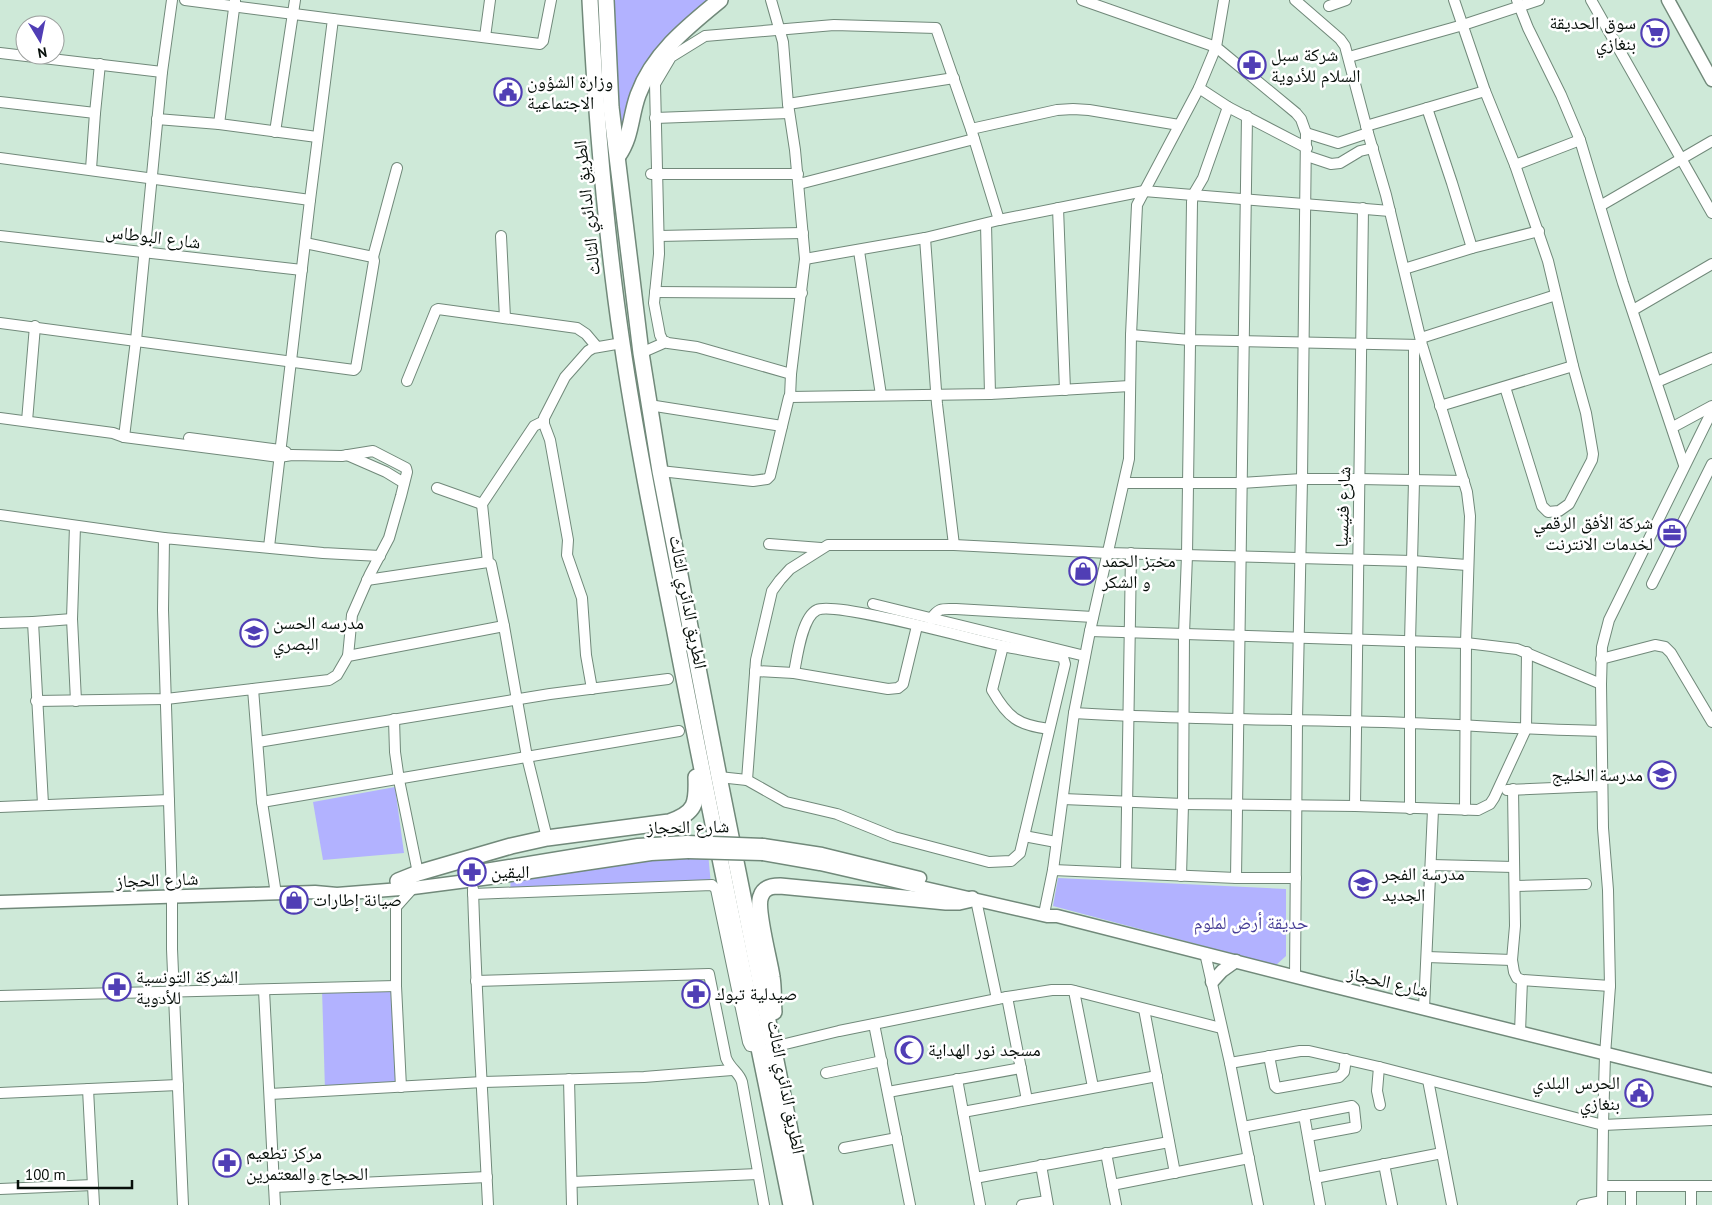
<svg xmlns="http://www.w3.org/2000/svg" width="1712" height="1205" viewBox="0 0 1712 1205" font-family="'PT Sans','Noto Naskh Arabic',sans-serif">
<rect width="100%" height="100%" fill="#cee9d8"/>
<g fill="#b2b2ff">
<polygon points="608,0 717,0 657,58 619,152"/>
<polygon points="395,787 404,853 323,860 313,802"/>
<polygon points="708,853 711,885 510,893 511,876"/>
<polygon points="1058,878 1286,889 1286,956 1276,965 1053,906"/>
<polygon points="396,987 400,1087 325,1090 322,989"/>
</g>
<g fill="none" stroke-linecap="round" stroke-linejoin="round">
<g stroke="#71897a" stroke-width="12">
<g id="minor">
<polyline points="185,0 333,19 310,200 269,547"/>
<polyline points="771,0 783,42 788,104 795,150 805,259 791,374 790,397 990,394 1130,386"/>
<polyline points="1224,0 1216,47 1296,113 1301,119 1306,133 1302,479 1297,720 1295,977"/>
<polyline points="1295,0 1340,39 1345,46 1368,133 1386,195 1422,345 1467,492 1470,516 1466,643 1465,810"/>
<polyline points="1454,0 1485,91 1515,165 1548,261 1573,366 1586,413 1593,454 1592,460 1569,504 1559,511 1548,512 1542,506 1505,387"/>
<polyline points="1517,0 1528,28 1561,95 1580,140 1623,283 1684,465"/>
<polyline points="1591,0 1712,213"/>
<polyline points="1329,6 1346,0"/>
<polyline points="333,19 540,44 543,41 551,0"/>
<polyline points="485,37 490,0"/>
<polyline points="0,53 162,72"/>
<polyline points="1349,57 1463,25 1539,0"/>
<polyline points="1199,88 1228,107 1307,148"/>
<polyline points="0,102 95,113 91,169"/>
<polyline points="788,104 954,78"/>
<polyline points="1427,108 1452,183 1472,248"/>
<polyline points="95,113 100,64"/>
<polyline points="655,118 789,113"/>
<polyline points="157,119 219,124 317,137"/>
<polyline points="219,124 235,1"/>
<polyline points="1366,126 1485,91"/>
<polyline points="971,129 1057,110 1073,109 1089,110 1179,125"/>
<polyline points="275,132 295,0"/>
<polyline points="1306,133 1338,143 1368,133"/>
<polyline points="1307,156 1331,164 1340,163 1360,151 1373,148"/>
<polyline points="0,158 310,200"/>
<polyline points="1515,165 1580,140"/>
<polyline points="651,174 798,174"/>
<polyline points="799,184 974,139"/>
<polyline points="1600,206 1712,141"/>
<polyline points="1058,208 1065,390"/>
<polyline points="986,224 990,394"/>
<polyline points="0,236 302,270"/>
<polyline points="501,236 505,318"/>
<polyline points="659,236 803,233"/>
<polyline points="925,238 937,404 954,545"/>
<polyline points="859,251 881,395"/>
<polyline points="373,257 397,168"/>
<polyline points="805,259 925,238 999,220 1144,191 1390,211"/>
<polyline points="1404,269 1472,248 1539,231"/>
<polyline points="655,292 802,293"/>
<polyline points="1633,310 1712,264"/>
<polyline points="0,323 354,370 356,368 374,261 373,257 305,243"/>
<polyline points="1131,335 1190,340 1420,345"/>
<polyline points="1421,338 1556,295"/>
<polyline points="641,353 666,342"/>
<polyline points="791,374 697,347 668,343 663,341 660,335 654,303 659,254 655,84 671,57 705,36 834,25 936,28 971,129 999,220"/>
<polyline points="407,381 436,310 438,309 577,328 586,334 597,347"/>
<polyline points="1657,382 1712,358"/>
<polyline points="649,405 782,426"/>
<polyline points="1440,406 1573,366"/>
<polyline points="0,418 113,433 124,437 279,457 292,455 342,456 373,451 406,468 407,472 401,496 389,538 370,574 352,615 348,656"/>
<polyline points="27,421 35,326"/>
<polyline points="544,421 534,426 482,504 488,562 491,564 504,626 527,757 547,838"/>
<polyline points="1673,427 1712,406"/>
<polyline points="124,437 136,340 162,72 172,0"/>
<polyline points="189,438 280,450 286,452"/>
<polyline points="347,455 386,472 404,483"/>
<polyline points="660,471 753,481 767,479 770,476 789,397"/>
<polyline points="1125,483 1241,483 1302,479 1360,479 1464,481"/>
<polyline points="437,488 482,504"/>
<polyline points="0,515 164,538"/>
<polyline points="75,526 72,619 76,701"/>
<polyline points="769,544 821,548"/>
<polyline points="367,580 488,562"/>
<polyline points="1652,584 1712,464"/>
<polyline points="873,604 1085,656"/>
<path d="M931,619C939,607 943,609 956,609L1093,617"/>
<polyline points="33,622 72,619"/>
<polyline points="0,623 33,622 43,804"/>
<polyline points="1090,631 1466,643 1517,649 1601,684"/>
<path d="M1003,646L992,690C1008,718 1018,725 1049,729"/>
<polyline points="1601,659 1655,645 1665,647 1671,653 1712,722"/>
<polyline points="755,671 794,673 888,689 898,688 903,684 917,626"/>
<polyline points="253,689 329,680 337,675 348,656 504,626"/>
<polyline points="592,689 586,655 582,598 567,555 568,540 550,440 544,424 544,418 565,377 588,351 593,348 622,343"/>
<polyline points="36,701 166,699 253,689 262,802 276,894"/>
<path d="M1074,713C1185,720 1297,719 1408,723C1472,725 1536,730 1601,731"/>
<polyline points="394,719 395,752 399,780 418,873"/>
<polyline points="258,742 550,694 668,679"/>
<path d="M719,777L747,780L786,802L837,814L894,837L989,862L1011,861L1020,853L1065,664L1063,657C1043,654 1023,650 1003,646C974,640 835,601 817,610C802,617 797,657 794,673"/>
<polyline points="747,780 756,660 772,591 780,580 790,569 828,545 954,545 1108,553 1412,561 1467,565"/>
<polyline points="1513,789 1515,926 1512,960 1514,972 1517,978 1522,980 1610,986"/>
<polyline points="1507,790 1601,786"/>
<polyline points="1063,799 1183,804 1355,806 1478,810 1490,804 1494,798 1526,729 1527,652"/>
<polyline points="262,802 679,731"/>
<polyline points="1355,806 1363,208"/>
<polyline points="0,807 169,800"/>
<polyline points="1410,809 1410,642 1414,481 1414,345"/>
<polyline points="1024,836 1056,842"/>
<polyline points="1431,865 1514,867"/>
<polyline points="1053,870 1236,878 1296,878"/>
<polyline points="1126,873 1131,553"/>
<polyline points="1181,876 1183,804 1184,634 1187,555 1192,202 1193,195 1203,178 1228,107"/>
<polyline points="1236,878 1247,116"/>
<polyline points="1515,886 1586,884"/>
<path d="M473,889C476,994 483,1100 488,1205"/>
<polyline points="473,894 712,885 716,889 748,1042 750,1046 759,1047"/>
<polyline points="976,900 997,999"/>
<polyline points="1045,909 1053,870 1074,713 1090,631 1129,459 1131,335 1137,205 1199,88 1216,47 1082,0"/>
<polyline points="1205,953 1230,1063 1258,1205"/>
<polyline points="1427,957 1512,960"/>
<path d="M476,981L709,974L726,1058C731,1070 739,1072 742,1082L764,1205"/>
<polyline points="264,990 275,1205"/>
<polyline points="1074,991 1093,1087"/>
<polyline points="0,996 396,986"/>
<polyline points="1007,997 1027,1100"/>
<polyline points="1424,1008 1433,810"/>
<polyline points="1144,1009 1175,1173"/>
<polyline points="874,1024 910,1205"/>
<polyline points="1520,1032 1522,980"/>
<polyline points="773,1047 839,1031 1007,997 1052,990 1071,990 1221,1028"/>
<polyline points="1269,1056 1275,1086 1277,1088 1339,1077 1344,1072 1346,1059"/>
<polyline points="1230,1063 1300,1051 1309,1051 1379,1067 1603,1125 1712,1120"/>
<polyline points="1379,1067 1377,1091 1380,1105"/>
<polyline points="826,1073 882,1061"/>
<polyline points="569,1079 572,1205"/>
<polyline points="957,1079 980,1205"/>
<polyline points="1428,1080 1452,1205"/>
<polyline points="401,1087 396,986 396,907 413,888"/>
<polyline points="88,1089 94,1205"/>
<polyline points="888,1092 1021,1068"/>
<polyline points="0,1093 178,1085"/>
<polyline points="270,1094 483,1082 644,1077 732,1070"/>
<polyline points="963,1112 1157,1076"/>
<polyline points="1304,1115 1320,1205"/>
<polyline points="1243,1127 1352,1106 1354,1108 1356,1127 1308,1136"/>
<polyline points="844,1148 897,1138"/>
<polyline points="1106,1153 1116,1205"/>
<polyline points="1384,1164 1392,1205"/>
<polyline points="1041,1165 1048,1205"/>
<polyline points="975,1178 1169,1142"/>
<polyline points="1315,1178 1442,1153"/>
<polyline points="572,1182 758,1174"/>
<polyline points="1112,1185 1249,1158"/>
<polyline points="1603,1186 1712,1186"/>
<polyline points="1631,1186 1631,1205"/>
<polyline points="1691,1186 1691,1205"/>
<polyline points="274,1187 487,1177"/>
<polyline points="0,1189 93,1185"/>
<polyline points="183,1205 172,949 172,897 163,610 164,538 323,553 380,556"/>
<polyline points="1022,1205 1047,1201"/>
<polyline points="1582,1205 1602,1201"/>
<polyline points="1602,1205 1603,1125 1605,1055 1610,986 1608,890 1603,828 1601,684 1602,647 1609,620 1712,411"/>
</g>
</g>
<g stroke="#71897a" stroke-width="15">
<g id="major">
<polyline points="1668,0 1712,80"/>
<polyline points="763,845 822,854 920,878"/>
<polyline points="763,854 820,864 1047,916 1057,916 1324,984 1712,1080"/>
<polyline points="473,872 638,845 687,842"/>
<polyline points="0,902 315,892 337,894 413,888 490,878 651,854 688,852"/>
<polyline points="1212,982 1222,971 1236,961"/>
</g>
</g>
<g stroke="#71897a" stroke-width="18">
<g id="highway">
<path d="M590,0C596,115 605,229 622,343C636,438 655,532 674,627C711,820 752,1012 791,1205"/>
<polyline points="606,0 611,107 641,353 660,471 719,777 805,1205"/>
<path d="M618,156C632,136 630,117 638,95C653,54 687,27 720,0"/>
<path d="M398,881L418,873L511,846L547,838L669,822C696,813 697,803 696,777"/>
<path d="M774,1012C773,1001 774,989 772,977C770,961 755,908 761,896C764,887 772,886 780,886L946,902H959L972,899"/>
</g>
</g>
<use href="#minor" stroke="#fff" stroke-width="10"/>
<use href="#major" stroke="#fff" stroke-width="12"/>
<use href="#highway" stroke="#fff" stroke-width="15"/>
<g stroke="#71897a" stroke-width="15" stroke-linecap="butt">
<g id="major-bridge">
<polyline points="687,842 763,845"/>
<polyline points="688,852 763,854"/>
</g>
</g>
<use href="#major-bridge" stroke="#fff" stroke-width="12"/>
</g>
<defs>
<g id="supermarket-ring" transform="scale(1.4375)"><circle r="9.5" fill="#fff" stroke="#503eb5" stroke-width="1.5"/><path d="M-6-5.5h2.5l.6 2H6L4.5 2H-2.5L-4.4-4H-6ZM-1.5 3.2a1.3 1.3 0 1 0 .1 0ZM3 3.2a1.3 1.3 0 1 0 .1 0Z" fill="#503eb5"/></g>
<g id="pharmacy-ring" transform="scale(1.4375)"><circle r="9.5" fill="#fff" stroke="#503eb5" stroke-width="1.5"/><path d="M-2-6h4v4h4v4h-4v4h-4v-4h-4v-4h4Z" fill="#503eb5"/></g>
<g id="civic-ring" transform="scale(1.4375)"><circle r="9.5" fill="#fff" stroke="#503eb5" stroke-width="1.5"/><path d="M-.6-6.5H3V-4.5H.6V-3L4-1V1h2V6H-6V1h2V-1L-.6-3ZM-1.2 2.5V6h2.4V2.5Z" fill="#503eb5"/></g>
<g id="office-ring" transform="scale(1.4375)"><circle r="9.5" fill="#fff" stroke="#503eb5" stroke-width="1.5"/><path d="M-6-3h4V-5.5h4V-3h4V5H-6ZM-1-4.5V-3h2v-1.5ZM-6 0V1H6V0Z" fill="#503eb5"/></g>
<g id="shop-ring" transform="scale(1.4375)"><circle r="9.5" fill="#fff" stroke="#503eb5" stroke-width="1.5"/><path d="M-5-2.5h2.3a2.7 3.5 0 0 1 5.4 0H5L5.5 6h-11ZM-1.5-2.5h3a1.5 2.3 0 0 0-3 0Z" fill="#503eb5"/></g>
<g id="school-ring" transform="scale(1.4375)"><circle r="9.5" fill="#fff" stroke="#503eb5" stroke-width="1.5"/><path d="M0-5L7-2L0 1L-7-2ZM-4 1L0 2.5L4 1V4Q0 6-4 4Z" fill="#503eb5"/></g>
<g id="mosque-ring" transform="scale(1.4375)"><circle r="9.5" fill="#fff" stroke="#503eb5" stroke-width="1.5"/><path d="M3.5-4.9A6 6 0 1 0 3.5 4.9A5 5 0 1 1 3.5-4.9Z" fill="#503eb5"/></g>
</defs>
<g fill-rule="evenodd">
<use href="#supermarket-ring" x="1655" y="33"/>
<use href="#pharmacy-ring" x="1252" y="65"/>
<use href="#civic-ring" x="508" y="92"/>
<use href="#office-ring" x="1672" y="533"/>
<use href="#shop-ring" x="1083" y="571"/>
<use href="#school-ring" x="254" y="633"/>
<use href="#school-ring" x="1662" y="775"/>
<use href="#pharmacy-ring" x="472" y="872"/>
<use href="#school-ring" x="1363" y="884"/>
<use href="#shop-ring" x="294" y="900"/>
<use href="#pharmacy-ring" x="117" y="987"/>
<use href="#pharmacy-ring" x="696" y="994"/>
<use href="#mosque-ring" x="909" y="1050"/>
<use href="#civic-ring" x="1639" y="1093"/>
<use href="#pharmacy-ring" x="227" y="1163"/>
</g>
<g text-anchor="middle" stroke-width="5" stroke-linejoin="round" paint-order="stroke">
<g font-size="18" fill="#060e09" stroke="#fff" text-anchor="start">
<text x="1636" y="29" text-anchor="end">سوق الحديقة<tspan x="1636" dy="21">بنغازي</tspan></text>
<text x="1271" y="61">شركة سبل<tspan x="1271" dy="21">السلام للأدوية</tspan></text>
<text x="527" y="88">وزارة الشؤون<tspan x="527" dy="21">الاجتماعية</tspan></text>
<text x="1653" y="529" text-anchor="end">شركة الأفق الرقمي<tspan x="1653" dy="21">لخدمات الانترنت</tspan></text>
<text x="1102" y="567">مخبز الحمد<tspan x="1102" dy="21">و الشكر</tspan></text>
<text x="273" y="629">مدرسه الحسن<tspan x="273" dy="21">البصري</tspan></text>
<text x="1643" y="781" text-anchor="end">مدرسة الخليج</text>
<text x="491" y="878">اليقين</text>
<text x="1382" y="880">مدرسة الفجر<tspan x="1382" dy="21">الجديد</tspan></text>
<text x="313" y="906">صيانة إطارات</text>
<text x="136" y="983">الشركة التونسية<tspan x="136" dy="21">للأدوية</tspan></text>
<text x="715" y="1000">صيدلية تبوك</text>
<text x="928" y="1056">مسجد نور الهداية</text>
<text x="1620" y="1089" text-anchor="end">الحرس البلدي<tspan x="1620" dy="21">بنغازي</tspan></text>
<text x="246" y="1159">مركز تطعيم<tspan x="246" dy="21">الحجاج والمعتمرين</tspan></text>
</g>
<g font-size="18" fill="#060e09" stroke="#fff">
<text transform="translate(587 208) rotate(-96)" y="6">الطريق الدائري الثالث</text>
<text transform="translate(153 237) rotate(7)" y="6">شارع البوطاس</text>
<text transform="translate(1343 507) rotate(-88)" y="6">شارع فنيسيا</text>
<text transform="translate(688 602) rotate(79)" y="6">الطريق الدائري الثالث</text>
<text transform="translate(688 827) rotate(-1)" y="6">شارع الحجاز</text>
<text transform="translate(157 880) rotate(-2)" y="6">شارع الحجاز</text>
<text transform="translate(1388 982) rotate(13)" y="6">شارع الحجاز</text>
<text transform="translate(786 1087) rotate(79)" y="6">الطريق الدائري الثالث</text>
</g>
<g font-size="18" fill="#473e96" stroke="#fff">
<text x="1251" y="929">حديقة أرض لملوم</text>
</g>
</g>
<g transform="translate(40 40) rotate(170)"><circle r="24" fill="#ffffff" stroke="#9b9f9d"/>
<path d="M0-4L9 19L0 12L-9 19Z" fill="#503eb5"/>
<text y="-8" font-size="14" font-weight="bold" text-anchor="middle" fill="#060e09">N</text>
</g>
<path d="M18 1180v8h114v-8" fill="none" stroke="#060e09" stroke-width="2.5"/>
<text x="25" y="1180" font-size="15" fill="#060e09" stroke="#ffffff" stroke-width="4" paint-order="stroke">100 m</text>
</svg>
